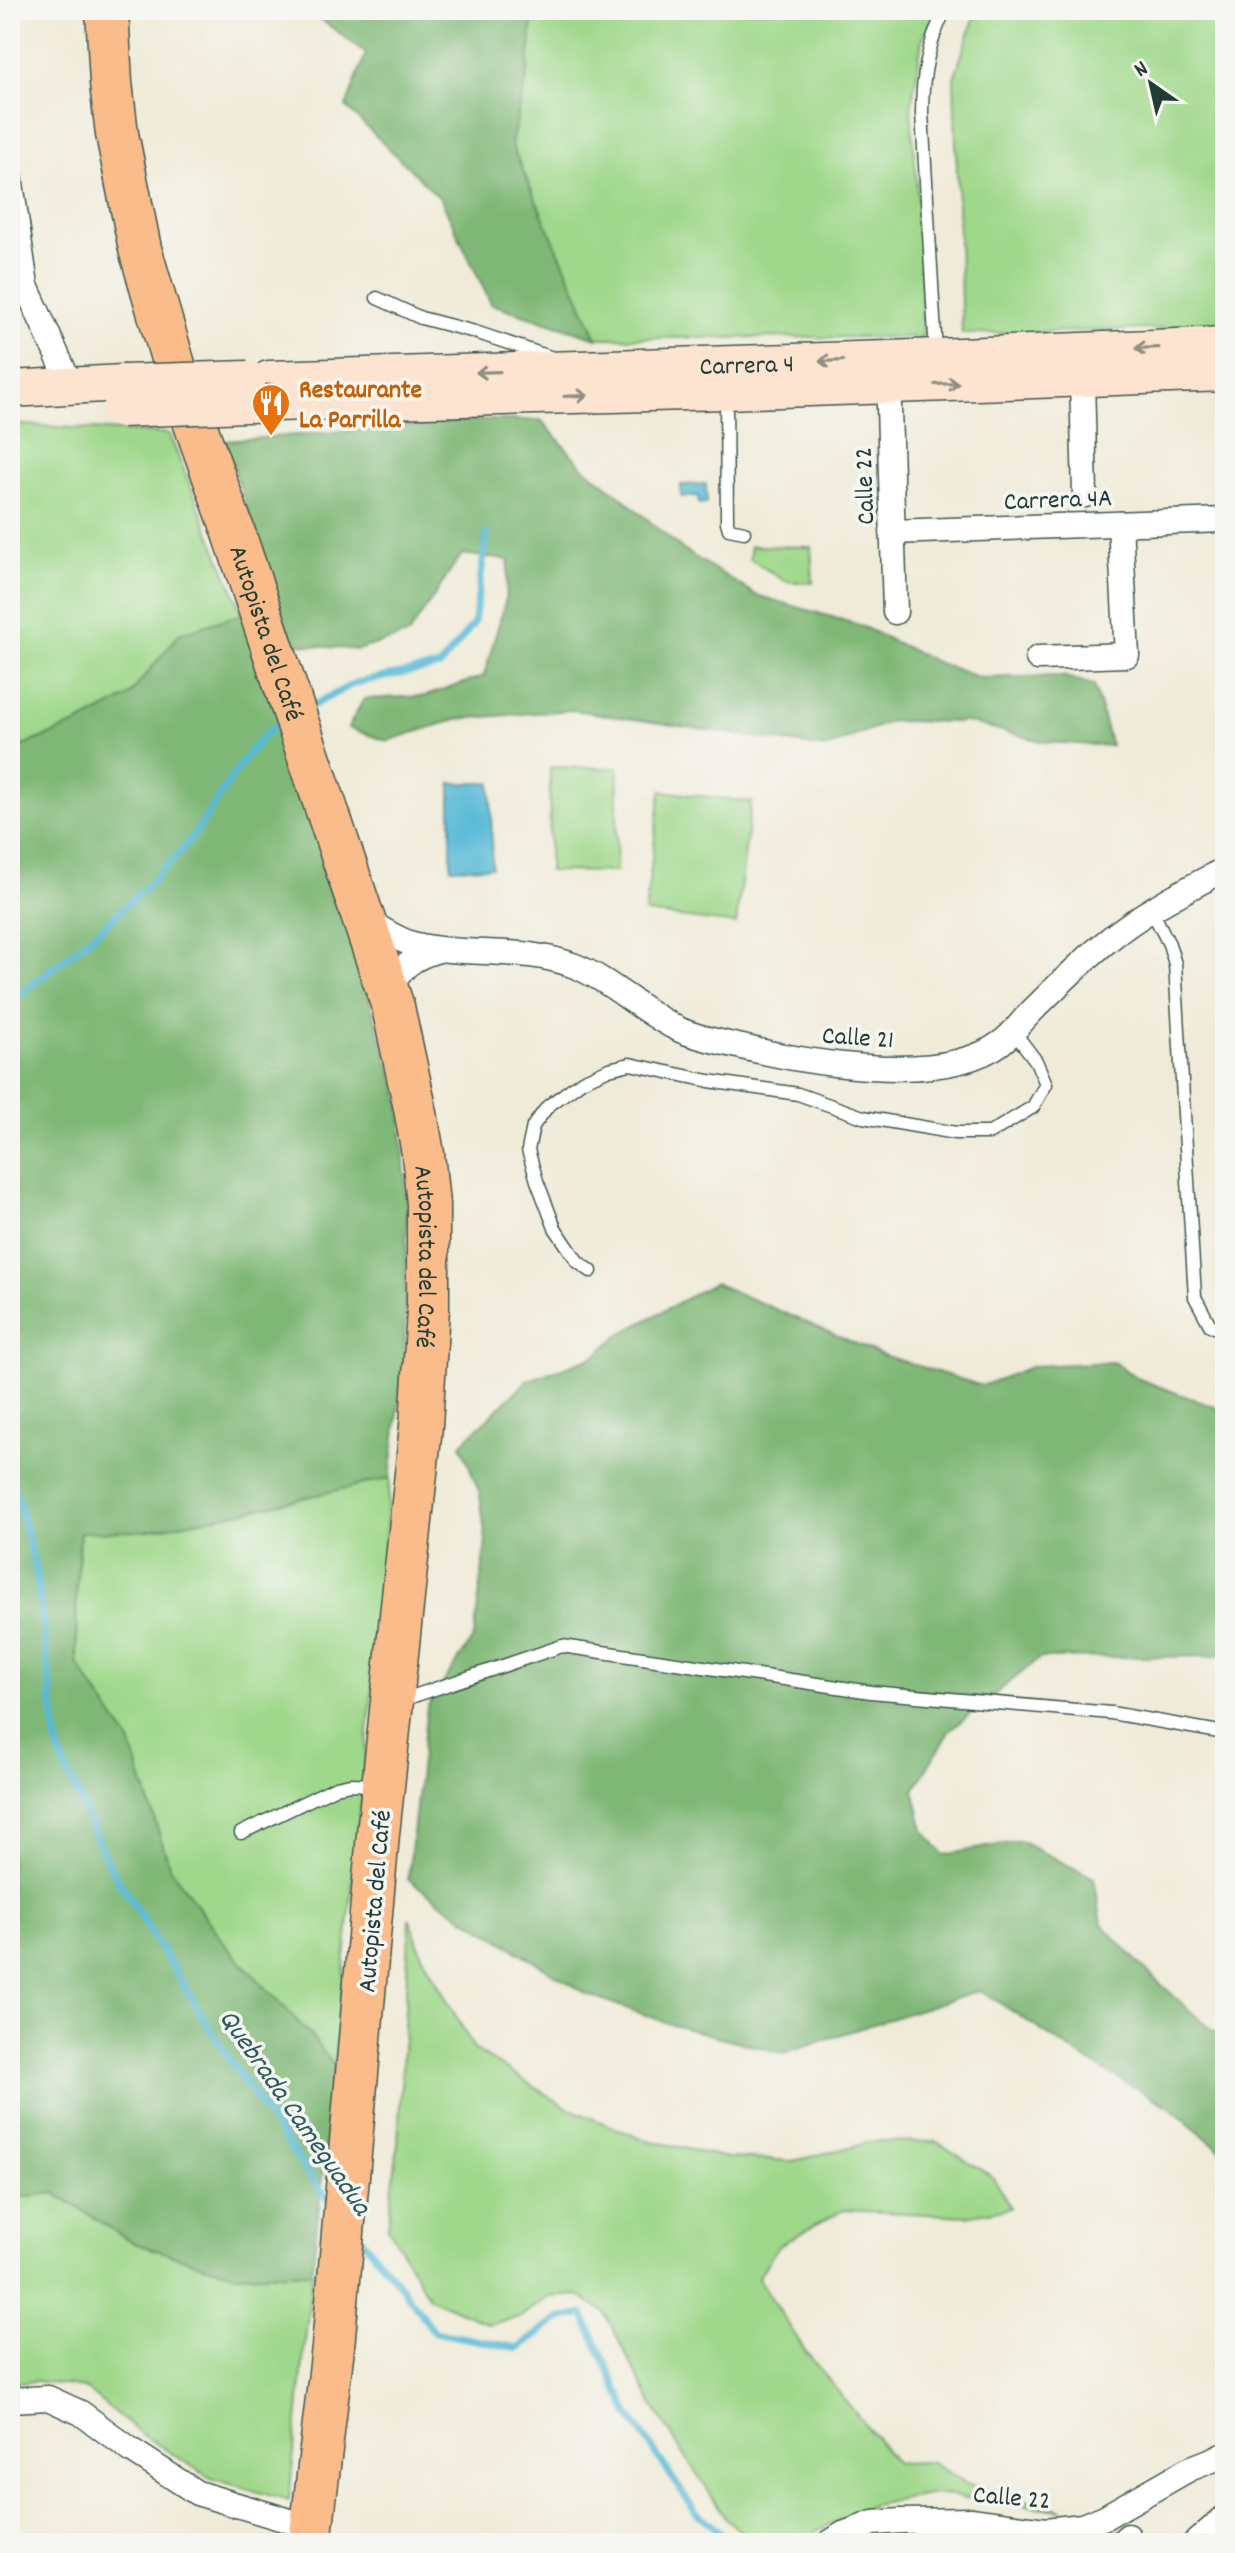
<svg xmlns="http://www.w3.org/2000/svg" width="1235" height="2553" viewBox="0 0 1235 2553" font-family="Dekko,sans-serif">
<rect width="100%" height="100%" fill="#f6f6f2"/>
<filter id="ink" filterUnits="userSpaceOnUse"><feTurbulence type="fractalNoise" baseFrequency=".0125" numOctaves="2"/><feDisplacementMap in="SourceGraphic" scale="16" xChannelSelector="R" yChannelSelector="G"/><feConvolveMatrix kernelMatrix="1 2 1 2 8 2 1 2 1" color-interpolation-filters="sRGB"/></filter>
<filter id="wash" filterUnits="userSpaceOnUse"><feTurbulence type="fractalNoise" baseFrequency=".006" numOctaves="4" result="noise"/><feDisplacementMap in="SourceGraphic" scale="32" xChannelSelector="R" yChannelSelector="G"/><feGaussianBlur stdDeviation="1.8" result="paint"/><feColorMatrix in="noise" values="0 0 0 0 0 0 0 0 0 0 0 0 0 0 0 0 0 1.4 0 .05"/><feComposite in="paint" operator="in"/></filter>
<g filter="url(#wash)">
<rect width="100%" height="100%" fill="#f0ebd8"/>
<g fill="#9fd88a" stroke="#5f8a5f" stroke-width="2">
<polygon points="533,10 938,10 922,39 911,109 920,231 923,337 597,338 511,144 528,72"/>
<polygon points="977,10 1225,10 1225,327 962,334 954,78"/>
<polygon points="10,424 169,434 243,614 180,633 128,697 79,723 10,751"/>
<polygon points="750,546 811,547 813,583 785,581 750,559"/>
<polygon points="550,767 618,768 616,872 549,871"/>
<polygon points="661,791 751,802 736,924 645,913"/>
<polygon points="390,1478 377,1644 334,2066 312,2037 227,1947 170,1868 130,1743 77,1663 76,1600 80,1531 144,1531 242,1512"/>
<polygon points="410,1918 421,1953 474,2049 568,2108 639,2138 727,2158 793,2161 875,2141 937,2142 994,2178 1010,2208 966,2216 843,2210 779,2245 758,2277 806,2352 896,2463 930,2462 969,2485 1062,2510 934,2494 872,2505 818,2530 804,2543 753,2543 727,2519 679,2447 652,2404 604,2312 578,2295 549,2297 520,2317 489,2324 429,2298 388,2227 398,2143"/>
<polygon points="55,2193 134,2243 236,2275 312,2272 289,2501 211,2478 141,2434 84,2388 37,2381 10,2384 10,2198"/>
</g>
<g fill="#7fb876" stroke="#4f7a55" stroke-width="2">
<polygon points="308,10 533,10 528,72 511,144 597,338 491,304 441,199 346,107 366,53"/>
<polygon points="475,420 541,420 582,466 619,495 682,549 756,595 859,625 936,662 980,678 1062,676 1094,685 1111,746 1045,742 967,722 891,721 826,748 573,710 458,719 387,741 348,728 364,699 426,696 484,676 505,602 509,560 462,554 408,635 357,650 291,643 225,441"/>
<polygon points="243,614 296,763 400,1099 407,1208 404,1362 390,1478 242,1512 144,1531 80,1532 76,1600 77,1663 130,1742 170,1868 227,1947 312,2037 334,2066 312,2272 236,2275 134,2243 55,2193 10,2198 10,751 79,723 128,697 180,633"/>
<polygon points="714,1283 880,1354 982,1386 1033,1366 1113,1362 1139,1379 1225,1411 1225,1656 1040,1658 950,1730 914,1790 924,1830 944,1855 1020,1841 1094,1878 1102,1924 1143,1968 1208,2027 1225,2038 1225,2154 1171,2108 1086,2060 980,1990 783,2053 676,2026 587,1994 453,1911 408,1879 427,1707 474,1637 486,1542 480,1494 461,1444 528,1380 595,1356 619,1335"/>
</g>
<g fill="#57b9d5" stroke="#3b7b84" stroke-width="2">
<polygon points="706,484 707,503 699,504 698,496 681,497 681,485"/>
<polygon points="451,783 491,783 492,867 451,868"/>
</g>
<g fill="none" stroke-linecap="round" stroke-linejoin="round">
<g stroke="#57b9d5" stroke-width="7">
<polyline points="306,709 355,683 440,666 474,623 487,534"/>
<path d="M10,997L22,993C80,947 137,901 186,845C216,810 244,742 284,721"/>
<polyline points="10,1480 18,1501 36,1570 58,1750 107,1861 232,2064 312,2179 331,2202"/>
<polyline points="359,2236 403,2289 434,2332 518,2348 558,2319 583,2314 629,2414 695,2511 731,2543"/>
</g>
</g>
</g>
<g filter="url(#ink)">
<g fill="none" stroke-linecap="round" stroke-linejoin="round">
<g stroke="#3e574d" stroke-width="15">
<g id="service">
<polyline points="377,298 421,318 475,332 550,357"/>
<path d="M936,353L922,113C922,75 928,44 945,10"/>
<polyline points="726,395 727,522 729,529 744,532"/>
<polyline points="1151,909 1169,944 1175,964 1195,1297 1210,1325 1225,1332"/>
<polyline points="591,1271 578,1262 555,1228 537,1181 528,1150 533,1126 548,1106 582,1081 609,1069 630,1064 709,1081 798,1094 863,1117 956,1133 990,1133 1033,1107 1046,1084 1036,1061 1014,1032"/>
<polyline points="399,1701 562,1646 871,1692 1111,1713 1225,1733"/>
<polyline points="241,1833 336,1787 350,1784 376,1785"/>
</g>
</g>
<g stroke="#3e574d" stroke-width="27">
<g id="minor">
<polyline points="10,176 26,286 71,386"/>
<polyline points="888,373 895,612"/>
<polyline points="1082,379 1085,495"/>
<polyline points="892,532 1225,520"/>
<polyline points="1038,658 1127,655 1120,524"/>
<path d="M365,919C380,928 395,939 413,944C466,958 523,945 575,966C612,981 641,1011 678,1029C697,1038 721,1042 742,1047C808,1063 944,1087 1002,1042C1013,1034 1021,1022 1031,1012C1055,988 1080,963 1106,942C1142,912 1184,891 1225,869"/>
<path d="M389,995C397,968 413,957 439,950"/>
<polyline points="10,2400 48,2398 81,2413 131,2450 197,2493 310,2527"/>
<polyline points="923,2526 970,2543"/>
<polyline points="829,2543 843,2534 873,2523 901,2521 971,2520 1045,2530 1082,2526 1105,2517 1189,2469 1225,2455"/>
<polyline points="1120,2543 1128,2536"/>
<polyline points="1195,2543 1225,2517"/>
</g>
</g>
<g stroke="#3e574d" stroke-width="39">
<g id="secondary">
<path id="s1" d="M269,379L888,359L1225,345"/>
<polyline points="10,389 123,383"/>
<polyline points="274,403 726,391 1225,373"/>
</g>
</g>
<g stroke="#3e574d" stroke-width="45">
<g id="trunk">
<path id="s2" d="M107,10L111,83L117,134L140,249L174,365L233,530L393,1007L415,1108L423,1154L428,1204V1309L421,1426L378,1834L333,2347L310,2543"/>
</g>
</g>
<use href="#service" stroke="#fff" stroke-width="12"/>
<use href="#minor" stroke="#fff" stroke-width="24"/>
<use href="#secondary" stroke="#fde4d1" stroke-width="36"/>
<use href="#trunk" stroke="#fabc8b" stroke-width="42"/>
<g stroke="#3e574d" stroke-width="39" stroke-linecap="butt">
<g id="secondary-bridge">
<polyline points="123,383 248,379"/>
<polyline points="121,409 274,403"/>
</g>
</g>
<use href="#secondary-bridge" stroke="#fde4d1" stroke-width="36"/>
</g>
<defs><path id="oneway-shaft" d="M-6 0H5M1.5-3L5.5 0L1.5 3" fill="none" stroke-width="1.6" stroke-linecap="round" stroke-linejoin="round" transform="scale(2)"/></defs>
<g stroke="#8e9082">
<use href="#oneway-shaft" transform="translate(1147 348) rotate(178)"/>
<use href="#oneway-shaft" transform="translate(831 361) rotate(178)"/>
<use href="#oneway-shaft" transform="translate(488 372) rotate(178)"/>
<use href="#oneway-shaft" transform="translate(947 384) rotate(-2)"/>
<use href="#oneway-shaft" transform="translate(576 396) rotate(-2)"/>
</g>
</g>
<defs>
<g id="restaurant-pin" transform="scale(2)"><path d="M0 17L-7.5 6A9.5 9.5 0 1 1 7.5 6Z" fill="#e8710a" stroke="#f6f6f2"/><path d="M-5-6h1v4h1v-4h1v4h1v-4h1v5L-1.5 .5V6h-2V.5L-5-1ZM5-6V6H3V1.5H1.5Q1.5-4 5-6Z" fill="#fff"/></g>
</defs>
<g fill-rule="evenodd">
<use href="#restaurant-pin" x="271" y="403"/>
</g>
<g text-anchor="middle" stroke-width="7" stroke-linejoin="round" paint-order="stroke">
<g font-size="26" fill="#1f3d34" stroke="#f6f6f2">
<text dy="9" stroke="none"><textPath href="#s1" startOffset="478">Carrera 4</textPath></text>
<text transform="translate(863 486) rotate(-92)" y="9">Calle 22</text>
<text transform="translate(1058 498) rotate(-2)" y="9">Carrera 4A</text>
<text dy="9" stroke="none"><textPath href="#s2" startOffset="646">Autopista del Café</textPath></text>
<text transform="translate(858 1036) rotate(4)" y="9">Calle 21</text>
<text dy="9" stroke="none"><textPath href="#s2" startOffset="1294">Autopista del Café</textPath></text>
<text transform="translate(373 1901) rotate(-85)" y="9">Autopista del Café</text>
<text transform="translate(1012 2496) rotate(5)" y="9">Calle 22</text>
</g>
<g font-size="26" font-weight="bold" fill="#c56008" stroke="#f6f6f2" text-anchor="start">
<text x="299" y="397">Restaurante<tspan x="299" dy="30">La Parrilla</tspan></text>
</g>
<g font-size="28" font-style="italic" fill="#2d5c5c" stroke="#f6f6f2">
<text transform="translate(297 2111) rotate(55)" y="10">Quebrada Cameguadua</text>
</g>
</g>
<rect width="1235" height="2553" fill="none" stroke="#f6f6f2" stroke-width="40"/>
<g transform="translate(1151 84) rotate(326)" stroke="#f6f6f2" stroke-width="6" paint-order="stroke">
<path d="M0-6L14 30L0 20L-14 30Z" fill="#1f3d34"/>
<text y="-12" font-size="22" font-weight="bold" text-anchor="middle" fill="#1f3d34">N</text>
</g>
</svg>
